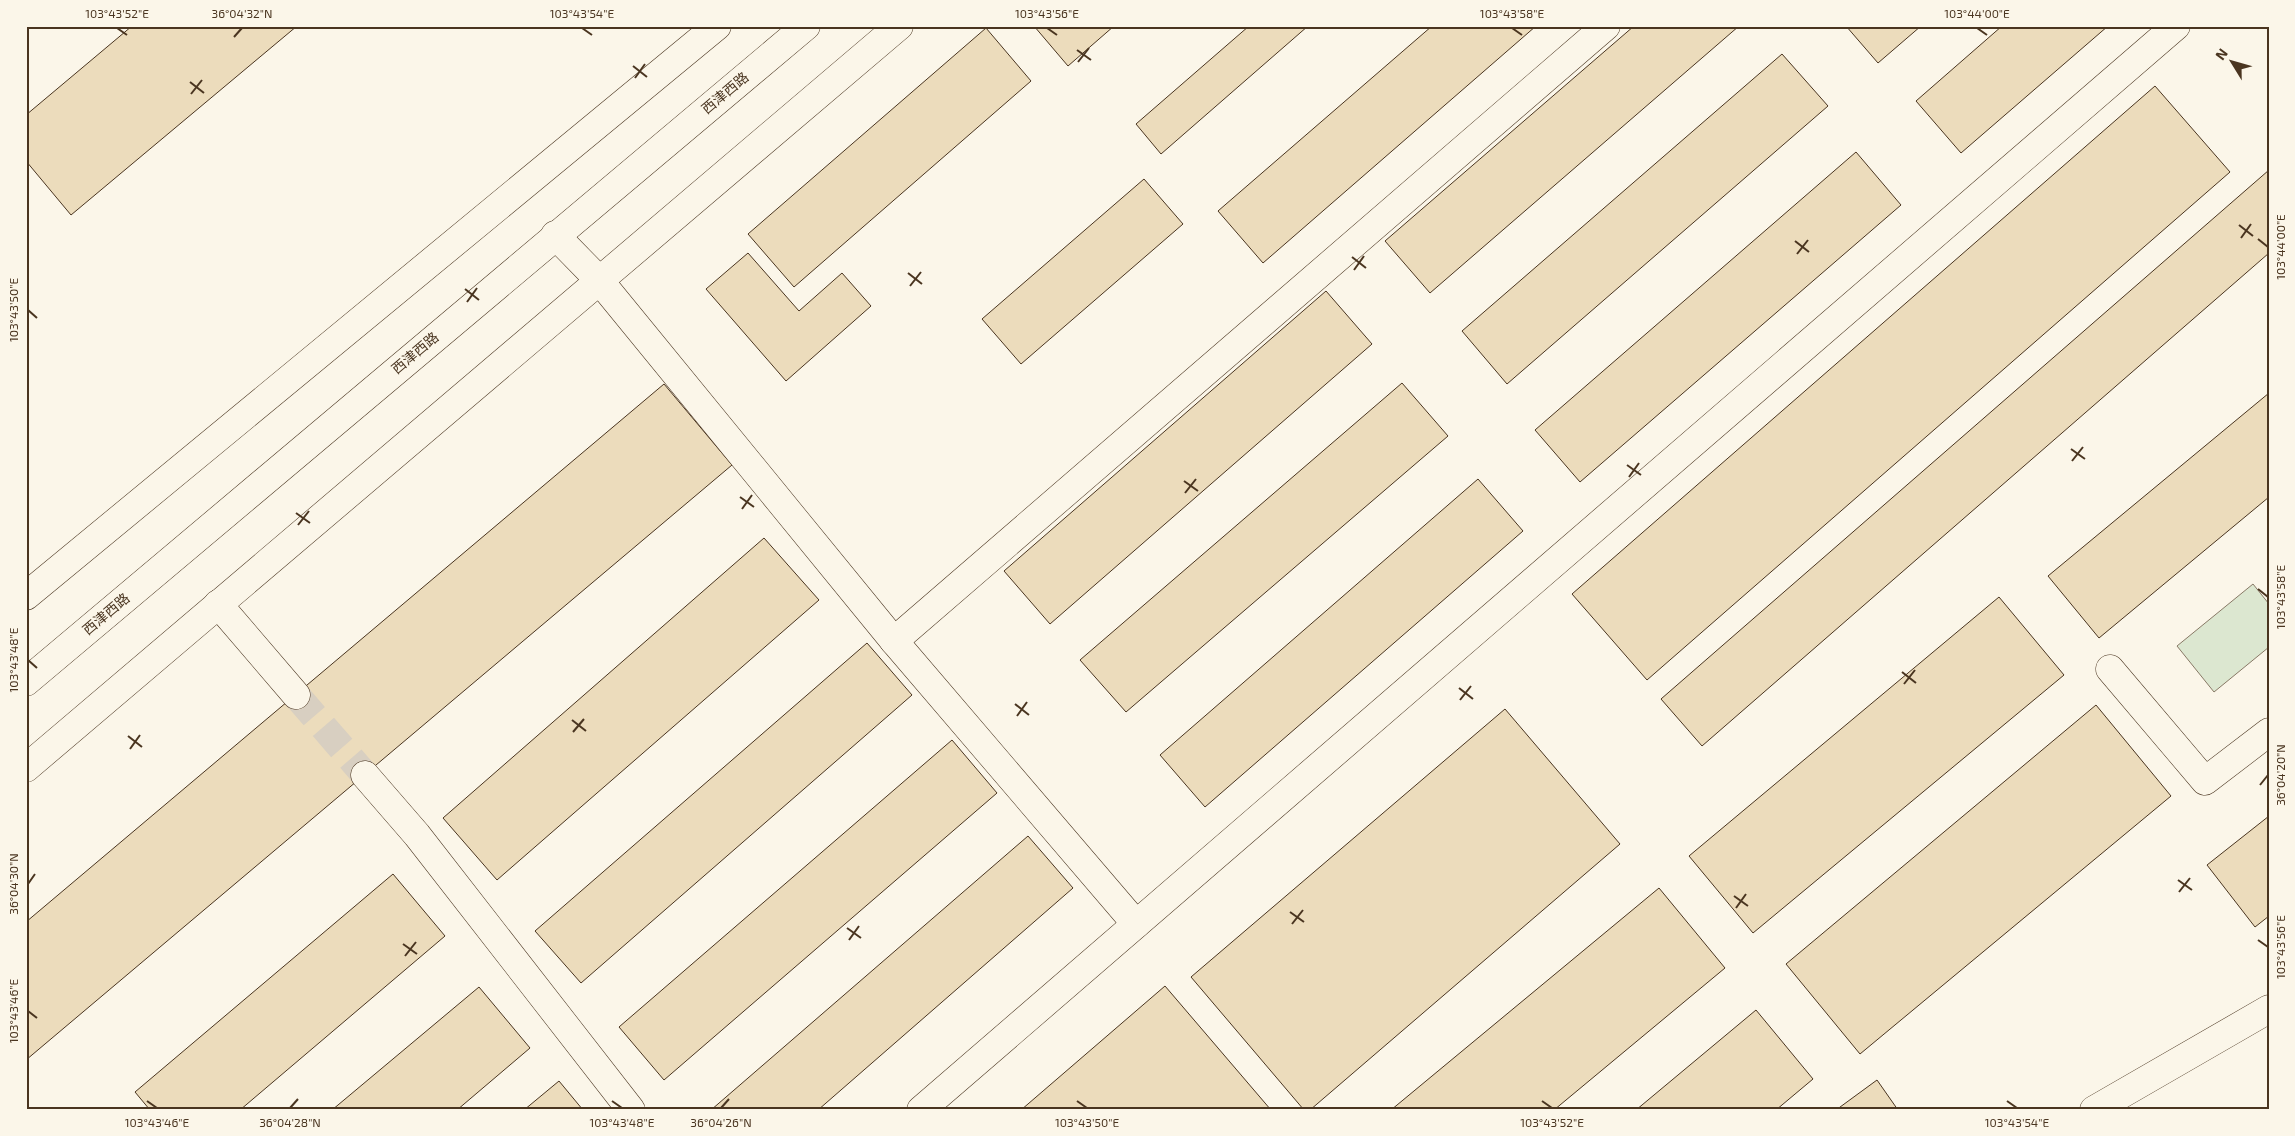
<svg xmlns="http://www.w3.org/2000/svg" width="2295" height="1136" viewBox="0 0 2295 1136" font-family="'Exo 2','Noto Sans SC',sans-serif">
<rect width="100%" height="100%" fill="#fbf6e9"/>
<polygon fill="#dce7d0" stroke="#887966" points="2253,584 2269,604 2269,647 2214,692 2177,646"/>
<g fill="#ecdcbc" stroke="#4a3520">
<polygon points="132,26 297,26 71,215 26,161 26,115"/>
<polygon points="1034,26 1114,26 1068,66"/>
<polygon points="1249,26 1308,26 1161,154 1136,124"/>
<polygon points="1432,26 1536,26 1263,263 1218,211"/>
<polygon points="1634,26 1739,26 1430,293 1385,241"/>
<polygon points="1846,26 1921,26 1878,63"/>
<polygon points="2002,26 2108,26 1961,153 1916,101"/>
<polygon points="986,28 1031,81 794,287 748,234"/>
<polygon points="1782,54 1828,106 1507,384 1462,331"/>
<polygon points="2155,86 2230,172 1647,680 1572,594"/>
<polygon points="1856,152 1901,205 1580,482 1535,430"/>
<polygon points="2269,170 2269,253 1702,746 1661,699"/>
<polygon points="1144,179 1183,224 1021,364 982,319"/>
<polygon points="748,253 799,311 842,273 871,306 786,381 706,289"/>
<polygon points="1326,291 1372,344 1050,624 1004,571"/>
<polygon points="1402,383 1448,436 1126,712 1080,660"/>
<polygon points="664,384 732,465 26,1060 26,922"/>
<polygon points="2269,393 2269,497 2099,638 2048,576"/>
<polygon points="1478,479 1523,531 1205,807 1160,755"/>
<polygon points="764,538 819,600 497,880 443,818"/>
<polygon points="1999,597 2064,675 1753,933 1689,856"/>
<polygon points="867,643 912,695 581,983 535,931"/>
<polygon points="2096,705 2171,796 1860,1054 1786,964"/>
<polygon points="1505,709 1620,844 1310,1110 1304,1110 1191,977"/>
<polygon points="952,740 997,793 664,1080 619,1027"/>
<polygon points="2269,816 2269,916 2255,927 2207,865"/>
<polygon points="1028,836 1073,888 818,1110 711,1110"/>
<polygon points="393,874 445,936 240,1110 150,1110 135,1092"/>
<polygon points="1659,888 1725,968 1554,1110 1391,1110"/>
<polygon points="1165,986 1271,1110 1021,1110"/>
<polygon points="479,987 530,1048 457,1110 332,1110"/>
<polygon points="1756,1010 1813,1079 1776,1110 1636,1110"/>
<polygon points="1877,1080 1898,1110 1836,1110"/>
<polygon points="559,1081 583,1110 524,1110"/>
</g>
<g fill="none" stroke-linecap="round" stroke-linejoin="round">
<polyline stroke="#d8cfc1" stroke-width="28" stroke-dasharray="28 14" stroke-linecap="butt" points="296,695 365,775"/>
<g stroke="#4a3520" stroke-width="29">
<g id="minor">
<polyline points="555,235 599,280 894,641 1136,924"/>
<polyline points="218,604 296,695"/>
<polyline points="894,641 1606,26"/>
<polyline points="2110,669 2205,781 2269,732"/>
<polyline points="26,768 899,26"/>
<polyline points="365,775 417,835 631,1110"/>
<polyline points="921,1110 2176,26"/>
<polyline points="2094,1110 2269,1009"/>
</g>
</g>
<g stroke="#4a3520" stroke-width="29">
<g id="major">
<polyline points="26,596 717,26"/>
<polyline points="26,682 806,26"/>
</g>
</g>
<use href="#minor" stroke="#fbf6e9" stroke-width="28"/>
<use href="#major" stroke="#fbf6e9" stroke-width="28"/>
</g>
<path fill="none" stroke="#4a3520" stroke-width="2" d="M117,28L127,35M582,28L592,35M1047,28L1057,35M1512,28L1522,35M1977,28L1987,35M234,37L242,28M1077,50L1091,60M1078,62L1089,48M633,66L647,77M635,78L645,64M190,82L204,93M191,94L202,80M2239,225L2253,236M2241,238L2251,224M2258,239L2268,247M1795,241L1809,252M1797,254L1808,240M1352,257L1366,268M1354,270L1364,256M908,273L922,284M910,286L921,272M465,289L479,300M467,302L477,288M28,310L37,318M2071,449L2085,459M2072,461L2083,447M1627,465L1641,475M1629,477L1639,463M1184,481L1198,491M1185,493L1196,479M740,497L754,507M742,509L752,495M296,513L310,523M298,525L309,511M2258,589L2268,597M28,660L37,668M1902,672L1916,683M1904,684L1915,670M1459,688L1473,699M1460,700L1471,686M1015,704L1029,715M1017,716L1027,702M572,720L586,731M573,732L584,719M128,736L142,747M130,749L140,735M2260,785L2268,775M2178,880L2192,890M28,884L35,874M2179,892L2190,878M1734,896L1748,906M1736,908L1746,894M1290,912L1304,922M1292,924L1303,910M847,928L861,938M849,940L859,926M2258,940L2268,947M403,944L417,954M405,956L416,942M28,1011L37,1018M147,1101L157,1108M612,1101L622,1108M1077,1101L1087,1108M1542,1101L1552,1108M2007,1101L2017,1108M290,1108L298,1099M721,1108L729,1099"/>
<g text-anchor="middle" stroke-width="4" stroke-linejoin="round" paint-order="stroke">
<g font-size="14" fill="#4a3520" stroke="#fbf6e9">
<text transform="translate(725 93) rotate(-40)" y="5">西津西路</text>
<text transform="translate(415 353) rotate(-40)" y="5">西津西路</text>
<text transform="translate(106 614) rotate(-40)" y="5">西津西路</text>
</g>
</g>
<rect width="2295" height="1136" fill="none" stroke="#fbf6e9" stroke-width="55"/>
<g transform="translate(2232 62) rotate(307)" stroke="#fbf6e9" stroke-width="4" paint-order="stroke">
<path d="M0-4L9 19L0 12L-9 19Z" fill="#4a3520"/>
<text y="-8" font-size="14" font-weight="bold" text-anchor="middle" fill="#4a3520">N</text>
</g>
<rect x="28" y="28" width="2240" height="1080" fill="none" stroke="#4a3520" stroke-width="2"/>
<g font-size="12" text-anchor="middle" fill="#4a3520">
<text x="117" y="18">103°43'52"E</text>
<text x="242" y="18">36°04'32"N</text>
<text x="582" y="18">103°43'54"E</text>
<text x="1047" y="18">103°43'56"E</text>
<text x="1512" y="18">103°43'58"E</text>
<text x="1977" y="18">103°44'00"E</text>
<text transform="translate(2281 247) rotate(-90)" y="4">103°44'00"E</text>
<text transform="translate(14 310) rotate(-90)" y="4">103°43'50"E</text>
<text transform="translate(2281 597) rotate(-90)" y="4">103°43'58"E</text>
<text transform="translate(14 660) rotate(-90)" y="4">103°43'48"E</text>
<text transform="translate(2281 775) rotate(-90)" y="4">36°04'20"N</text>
<text transform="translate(14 884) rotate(-90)" y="4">36°04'30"N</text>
<text transform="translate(2281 947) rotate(-90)" y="4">103°43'56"E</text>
<text transform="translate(14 1011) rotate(-90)" y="4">103°43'46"E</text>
<text x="157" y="1127">103°43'46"E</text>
<text x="290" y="1127">36°04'28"N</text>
<text x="622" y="1127">103°43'48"E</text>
<text x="721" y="1127">36°04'26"N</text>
<text x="1087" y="1127">103°43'50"E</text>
<text x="1552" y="1127">103°43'52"E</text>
<text x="2017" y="1127">103°43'54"E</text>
</g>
</svg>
